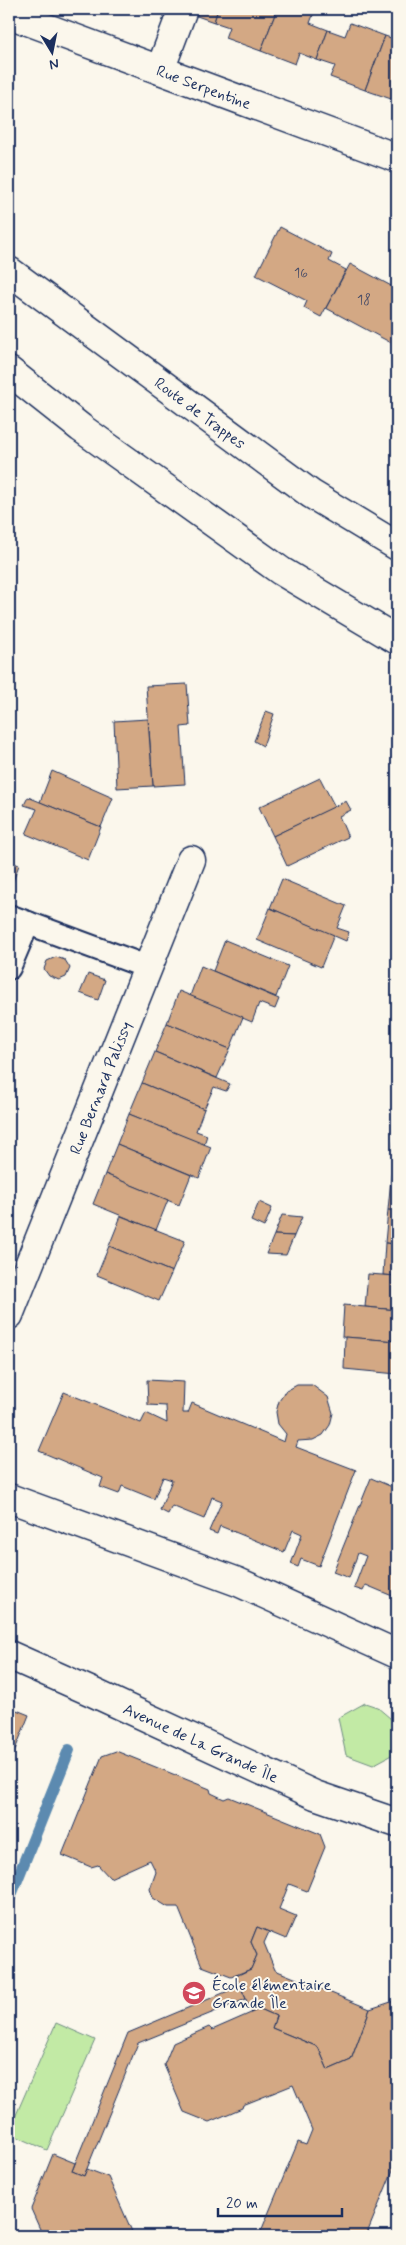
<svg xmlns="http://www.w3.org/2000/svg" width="406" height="2245" viewBox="0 0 406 2245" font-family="Mynerve,sans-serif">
<rect width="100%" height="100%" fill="#fbf7ec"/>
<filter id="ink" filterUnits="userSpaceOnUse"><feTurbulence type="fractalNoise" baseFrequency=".02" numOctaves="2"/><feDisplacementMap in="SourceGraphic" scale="10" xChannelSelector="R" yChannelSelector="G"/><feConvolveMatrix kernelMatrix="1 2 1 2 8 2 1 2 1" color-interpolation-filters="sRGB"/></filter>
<g filter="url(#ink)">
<g fill="#c2eaa5" stroke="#6e8c82">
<polygon points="365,1703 377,1707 397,1724 397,1752 373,1765 346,1755 338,1718"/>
<polygon points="56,2023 95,2040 47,2150 9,2133 9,2131"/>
</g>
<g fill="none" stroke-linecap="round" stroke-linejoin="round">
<polyline stroke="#5b8ab0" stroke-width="12" points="9,1900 69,1750"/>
</g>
<g fill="#d3a884" stroke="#1b2f5e">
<polygon points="197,9 218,9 214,22 194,15"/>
<polygon points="218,9 277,9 261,51 225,38 229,27 214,22"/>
<polygon points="277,9 315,10 310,23 328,30 317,60 299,53 295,64 261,51"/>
<polygon points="350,23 385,36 365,90 330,77 335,66 317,60 328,30 345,36"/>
<polygon points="385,36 397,40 397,101 365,90"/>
<polygon points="280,227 332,254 329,261 346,270 321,317 304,308 307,301 256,275"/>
<polygon points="350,264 397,289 397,346 326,308"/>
<polygon points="187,684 190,726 181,727 185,784 153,786 146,686"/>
<polygon points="266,711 274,714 263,746 254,741"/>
<polygon points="148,719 153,786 117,788 114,721"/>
<polygon points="52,771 113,798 101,827 40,802"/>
<polygon points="320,778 335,807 273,836 259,807"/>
<polygon points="28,797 101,827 88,860 26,834 37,809 24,805"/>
<polygon points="346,801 351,810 339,816 348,837 287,866 273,836"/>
<polygon points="9,861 19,865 9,892"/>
<polygon points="282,879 346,906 337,928 349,932 346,941 270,908"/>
<polygon points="270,908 334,935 321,967 257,940"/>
<polygon points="225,940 288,966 276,997 213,971"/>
<polygon points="56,957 65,960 70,968 66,977 59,980 49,976 44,969 47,961"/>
<polygon points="201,966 279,999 275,1009 259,1003 252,1022 190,996"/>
<polygon points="88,974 105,980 98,1000 80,993"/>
<polygon points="179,991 243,1017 230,1049 167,1023"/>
<polygon points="167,1023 230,1049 217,1078 155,1052"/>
<polygon points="155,1052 230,1084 226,1091 214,1087 204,1109 142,1083"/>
<polygon points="142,1083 204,1109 196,1131 207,1135 204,1145 129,1114"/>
<polygon points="397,1112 397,1145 394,1145"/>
<polygon points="129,1114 211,1147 199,1178 117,1144"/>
<polygon points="117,1144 191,1175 179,1205 105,1174"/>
<polygon points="394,1145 397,1145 397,1179 391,1178"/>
<polygon points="105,1174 168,1200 156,1230 93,1204"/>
<polygon points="391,1178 397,1179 397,1211 388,1210"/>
<polygon points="259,1202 272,1208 264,1227 251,1221"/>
<polygon points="388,1210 397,1211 397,1244 385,1243"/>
<polygon points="282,1215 302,1217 294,1236 274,1235"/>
<polygon points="121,1216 185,1241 172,1272 109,1246"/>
<polygon points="274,1235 294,1236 286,1255 266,1254"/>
<polygon points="385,1243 397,1244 397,1276 383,1275"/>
<polygon points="109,1246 172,1272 159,1301 97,1275"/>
<polygon points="368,1274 397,1276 397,1310 365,1307"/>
<polygon points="344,1305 397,1310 397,1341 342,1337"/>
<polygon points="345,1337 397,1341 397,1374 344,1369"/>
<polygon points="147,1380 184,1382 183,1413 188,1413 192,1403 284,1442 286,1434 278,1424 276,1412 279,1401 286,1391 297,1385 312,1385 328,1397 333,1413 330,1425 323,1435 313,1440 298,1441 296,1447 356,1470 319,1566 301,1559 298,1567 291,1564 302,1534 293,1530 284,1552 220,1526 217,1534 209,1531 222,1501 212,1497 204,1519 172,1506 168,1514 160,1510 172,1480 163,1477 154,1499 122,1486 119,1494 100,1487 103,1478 39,1451 64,1392 141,1423 146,1413 167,1423 166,1406 148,1405"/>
<polygon points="371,1478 397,1489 397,1598 366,1585 363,1591 354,1588 366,1556 358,1553 349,1578 333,1572"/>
<polygon points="9,1707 29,1715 13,1755 9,1753"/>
<polygon points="116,1751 210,1789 211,1793 224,1799 229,1797 320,1834 325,1847 307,1891 289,1884 279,1909 296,1916 286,1939 257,1927 251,1942 257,1955 251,1969 231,1977 202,1966 178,1907 168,1907 153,1898 150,1889 156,1872 150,1860 110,1878 98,1865 91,1867 62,1855 102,1756"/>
<polygon points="257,1927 269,1932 264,1943 275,1970 370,2009 351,2060 328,2070 318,2047 272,2028 276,2016 260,2009 252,2013 236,1976 251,1969 257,1955 251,1942"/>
<polygon points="240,1986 246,1999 138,2043 84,2176 72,2171 128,2033"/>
<polygon points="397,2000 397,2160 366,2236 259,2236 298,2142 306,2145 312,2130 293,2085 243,2105 242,2108 209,2122 184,2112 164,2065 173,2043 209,2027 212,2030 260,2009 276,2016 272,2028 318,2047 328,2070 351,2060 370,2009"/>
<polygon points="53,2154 75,2163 72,2171 84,2176 87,2169 108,2177 134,2236 43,2236 31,2209"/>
</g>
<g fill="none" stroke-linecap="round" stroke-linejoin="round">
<g stroke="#1b2f5e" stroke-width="26">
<g id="service">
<polyline points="9,916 147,967"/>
<polyline points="9,968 28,923"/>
</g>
</g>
<g stroke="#1b2f5e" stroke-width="31">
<g id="minor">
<path id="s1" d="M9,14L397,158"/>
<polyline points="160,70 183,9"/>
<path id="s2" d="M9,1315L191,860"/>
<polyline points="9,1498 238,1582 397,1654"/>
<path id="s3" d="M9,1655L92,1692L315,1795L397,1823"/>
</g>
</g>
<g stroke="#1b2f5e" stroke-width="31">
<g id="secondary">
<path id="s4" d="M9,271L311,494L397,546"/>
<polyline points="9,371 81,428 281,571 397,640"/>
</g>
</g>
<use href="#service" stroke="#fbf7ec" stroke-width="22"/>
<use href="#minor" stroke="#fbf7ec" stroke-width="28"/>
<use href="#secondary" stroke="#fbf7ec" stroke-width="28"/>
</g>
</g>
<defs>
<g id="school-disc" transform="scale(1.25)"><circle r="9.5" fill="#d1495b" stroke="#fbf7ec"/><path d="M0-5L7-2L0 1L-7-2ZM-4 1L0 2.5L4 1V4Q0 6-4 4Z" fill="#fff"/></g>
</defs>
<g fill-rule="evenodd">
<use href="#school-disc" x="194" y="1993"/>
</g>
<g text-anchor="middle" stroke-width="4" stroke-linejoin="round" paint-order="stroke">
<g font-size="14" fill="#494d68">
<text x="301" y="277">16</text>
<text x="364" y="304">18</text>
</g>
<g font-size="16" fill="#1b2f5e" stroke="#fbf7ec">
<text dy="6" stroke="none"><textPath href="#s1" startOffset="208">Rue Serpentine</textPath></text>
<text dy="6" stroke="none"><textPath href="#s4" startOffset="238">Route de Trappes</textPath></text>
<text dy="6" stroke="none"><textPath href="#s2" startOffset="245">Rue Bernard Palissy</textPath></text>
<text dy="6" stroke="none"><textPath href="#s3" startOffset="211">Avenue de La Grande Île</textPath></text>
</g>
<g font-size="16" fill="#1b2f5e" stroke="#fbf7ec" text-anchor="start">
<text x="212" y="1990">École élémentaire<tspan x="212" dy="18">Grande Île</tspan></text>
</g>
</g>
<rect width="406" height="2245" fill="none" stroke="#fbf7ec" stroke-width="30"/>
<rect x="15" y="15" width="376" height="2215" fill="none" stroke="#1b2f5e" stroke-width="2" filter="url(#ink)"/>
<g transform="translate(52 52) rotate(170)" stroke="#fbf7ec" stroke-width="4" paint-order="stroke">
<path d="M0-4L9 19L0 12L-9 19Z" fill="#1b2f5e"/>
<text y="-8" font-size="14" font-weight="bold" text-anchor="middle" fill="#1b2f5e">N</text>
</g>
<path d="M218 2208v8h124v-8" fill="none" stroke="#1b2f5e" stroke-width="2.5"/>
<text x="226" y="2208" font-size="15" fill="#1b2f5e" stroke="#fbf7ec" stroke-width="4" paint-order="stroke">20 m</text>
</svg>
